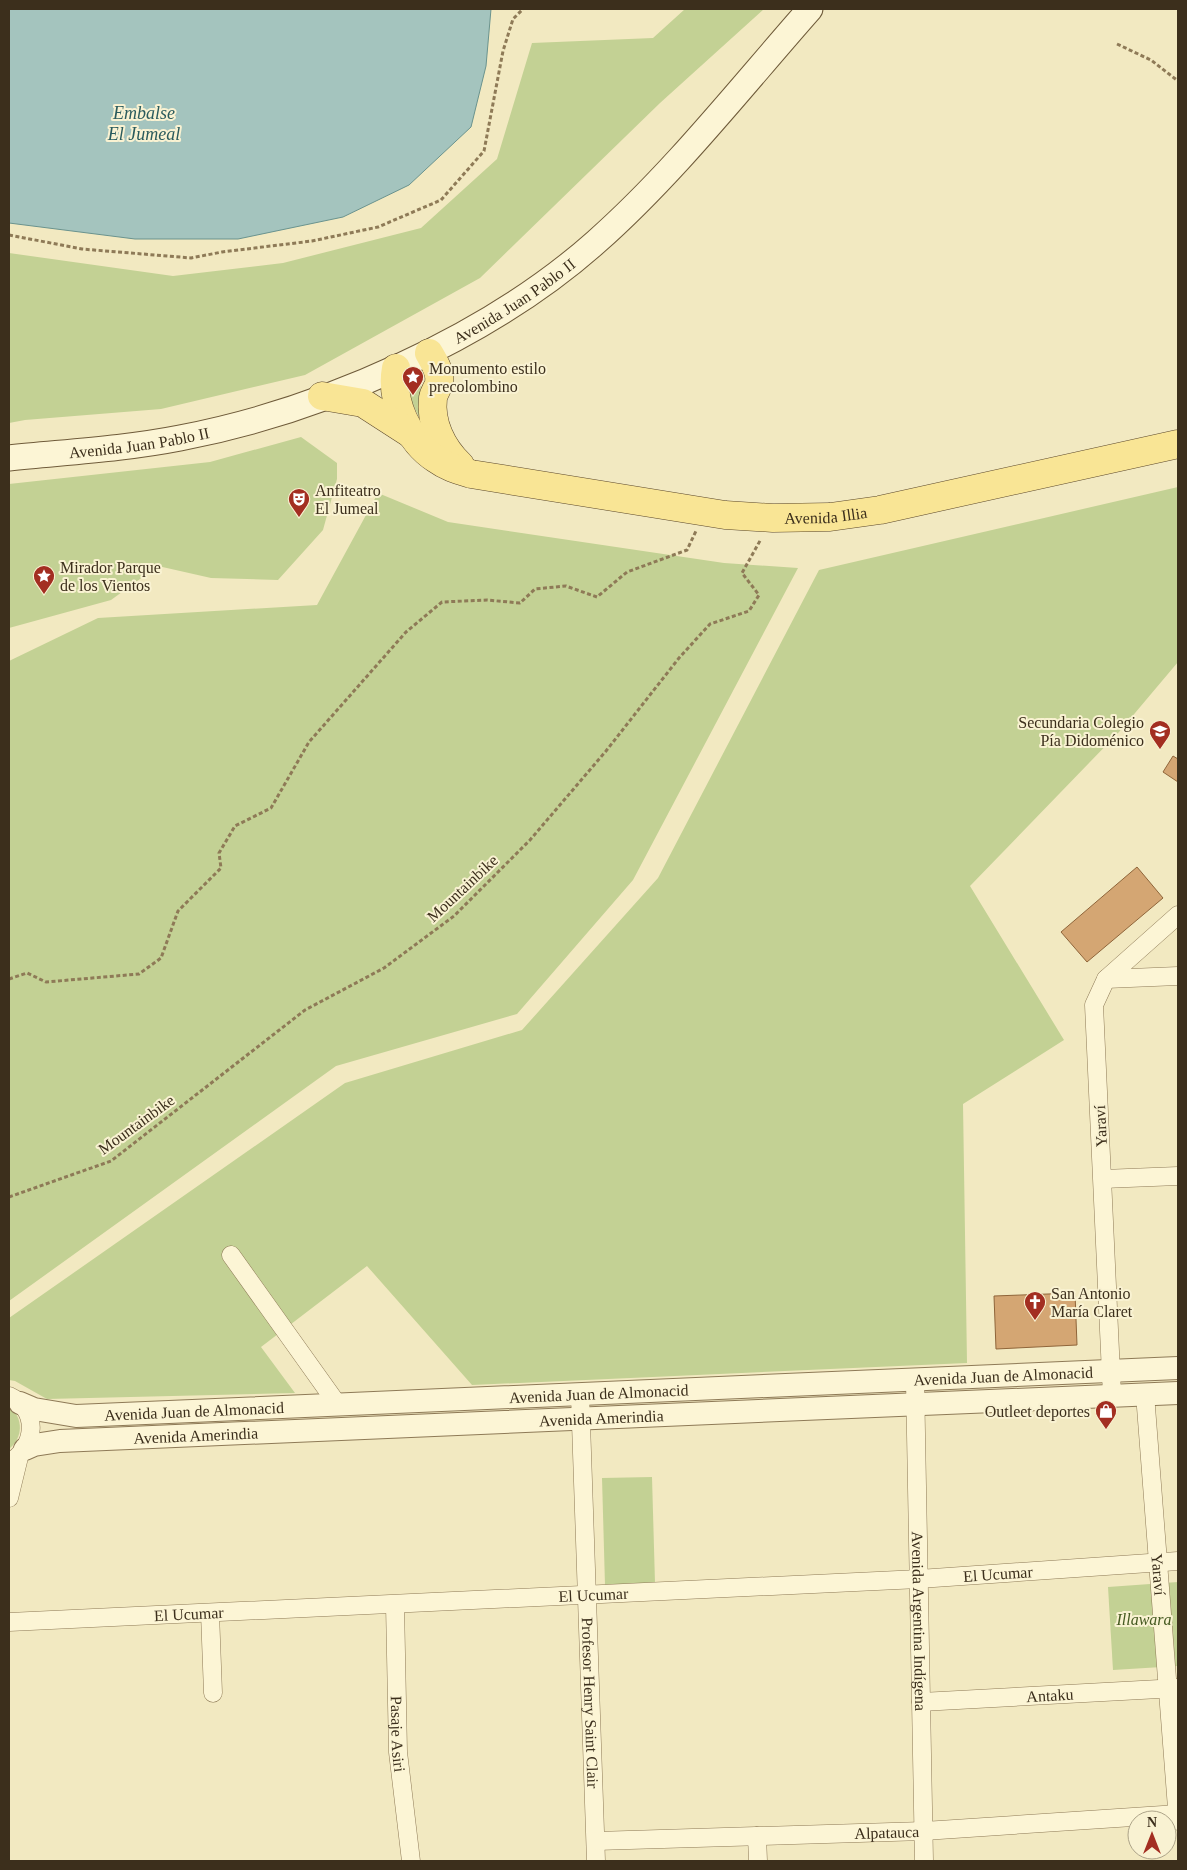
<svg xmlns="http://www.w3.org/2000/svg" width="1187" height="1870" viewBox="0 0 1187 1870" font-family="'Times New Roman',serif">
<rect width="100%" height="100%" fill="#f2e9c1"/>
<g fill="#c3d194">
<polygon points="685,9 764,9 660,103 480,278 305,375 161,409 25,420 9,423 9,253 173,276 283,263 421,228 497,159 532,43 653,38"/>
<polygon points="422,379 420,392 423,425 410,399 402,388"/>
<polygon points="301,437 337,463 337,479 323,530 278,580 211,578 158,566 111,600 9,628 9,484 210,462"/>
<polygon points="1178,487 1178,662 1119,732 970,886 1064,1040 963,1104 967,1363 472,1385 367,1266 261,1347 295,1393 47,1399 15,1381 9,1380 9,1318 345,1083 522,1030 658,878 819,570"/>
<polygon points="378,493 448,522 724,563 798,568 633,880 517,1014 336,1066 9,1301 9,661 98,618 317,605"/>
<path d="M9,1406C24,1418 23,1438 9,1449Z"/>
<polygon points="652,1477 655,1583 605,1585 602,1478"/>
<polygon points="1178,1582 1178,1666 1113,1670 1108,1587"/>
</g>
<polygon fill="#a4c4be" stroke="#6a938e" points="9,9 491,9 486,66 471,127 409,185 343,217 238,239 135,239 9,223"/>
<g fill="#d4a673" stroke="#8f653a">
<polygon points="1173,756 1178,759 1178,782 1163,772"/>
<polygon points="1137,867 1163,898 1087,962 1061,932"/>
<polygon points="1075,1293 1077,1345 996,1349 994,1296"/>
</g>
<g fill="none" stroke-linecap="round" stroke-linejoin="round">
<g stroke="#8e7a57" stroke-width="19">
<g id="minor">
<polyline points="1106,979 1178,976"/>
<polyline points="1103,1179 1178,1176"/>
<polyline points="231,1255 338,1405"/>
<path id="s1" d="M915,1380L924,1861"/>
<path id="s2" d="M580,1394L596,1861"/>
<path id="s3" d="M1145,1394L1178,1821"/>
<polyline points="1112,1395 1094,1005 1106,979 1178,915"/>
<path d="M9,1396C40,1410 36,1447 9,1463"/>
<polyline points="9,1498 19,1457"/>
<path id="s4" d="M395,1605L398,1752L411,1861"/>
<polyline points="210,1613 213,1693"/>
<path id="s5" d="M9,1622L919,1579L1178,1561"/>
<path id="s6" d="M921,1702L1178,1688"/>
<polyline points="757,1836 758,1861"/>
<path id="s7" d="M596,1841L924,1831L1178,1814"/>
</g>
</g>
<g stroke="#8e7a57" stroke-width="24">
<g id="tertiary">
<path id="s8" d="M20,1403L34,1409L76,1416L1178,1368"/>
<path id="s9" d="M25,1449L34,1445L60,1441L1178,1393"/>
</g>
</g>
<g stroke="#6f5b3a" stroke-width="27">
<g id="secondary">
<path id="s10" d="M9,458C66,452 124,449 180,438C322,411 488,338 596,242C673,174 742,86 810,9"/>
</g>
</g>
<g stroke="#5b472b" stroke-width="29">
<g id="primary">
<path d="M429,353C434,362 441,372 439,383C438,388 434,392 433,398C430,423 442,448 460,465"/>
<path id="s11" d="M396,368C390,400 408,441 436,459C447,467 458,470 471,474L725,515L773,518L830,517L880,510L1178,444"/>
<polyline points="322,396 363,403 411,434"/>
</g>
</g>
<g stroke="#8e7a57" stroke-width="3" stroke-dasharray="4 2.5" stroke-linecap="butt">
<polyline points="1117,44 1151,60 1178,81"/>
<polyline points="9,235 82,249 191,258 222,252 312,241 378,227 441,200 484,151 503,51 513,19 523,9"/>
<polyline points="9,979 27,973 46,982 139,974 161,958 178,911 221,868 219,853 235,826 271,808 309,742 406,632 442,602 487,600 520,603 535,589 566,586 597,597 627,572 687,550 696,531"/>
<polyline points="9,1197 111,1161 305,1010 384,968 454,916 530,840 606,751 679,658 710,624 749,611 759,595 742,573 761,539"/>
</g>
<use href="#minor" stroke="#fcf5d5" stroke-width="18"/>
<use href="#tertiary" stroke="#fcf5d5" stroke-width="22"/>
<use href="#secondary" stroke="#fcf5d5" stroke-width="25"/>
<use href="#primary" stroke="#f9e595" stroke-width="28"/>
</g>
<defs>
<g id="sight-pin" transform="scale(1.125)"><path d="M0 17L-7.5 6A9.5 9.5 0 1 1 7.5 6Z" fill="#a32e21" stroke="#f9f2d2"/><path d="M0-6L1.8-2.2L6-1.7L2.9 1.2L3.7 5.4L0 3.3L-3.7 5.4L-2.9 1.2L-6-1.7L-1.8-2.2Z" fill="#fff"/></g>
<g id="theatre-pin" transform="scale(1.125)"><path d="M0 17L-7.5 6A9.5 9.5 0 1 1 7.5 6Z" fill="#a32e21" stroke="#f9f2d2"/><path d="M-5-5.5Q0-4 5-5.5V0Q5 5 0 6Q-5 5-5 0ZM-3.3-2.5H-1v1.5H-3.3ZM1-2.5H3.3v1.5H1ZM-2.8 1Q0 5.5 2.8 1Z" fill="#fff"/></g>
<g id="school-pin" transform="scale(1.125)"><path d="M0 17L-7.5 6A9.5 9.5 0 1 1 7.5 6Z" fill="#a32e21" stroke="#f9f2d2"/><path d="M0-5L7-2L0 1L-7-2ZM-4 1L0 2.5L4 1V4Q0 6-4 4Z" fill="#fff"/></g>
<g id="church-pin" transform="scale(1.125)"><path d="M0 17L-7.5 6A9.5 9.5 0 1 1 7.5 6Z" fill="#a32e21" stroke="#f9f2d2"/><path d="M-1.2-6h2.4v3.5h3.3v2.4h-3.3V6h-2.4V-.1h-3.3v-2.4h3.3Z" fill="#fff"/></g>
<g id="shop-pin" transform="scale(1.125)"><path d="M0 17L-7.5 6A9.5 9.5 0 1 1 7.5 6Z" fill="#a32e21" stroke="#f9f2d2"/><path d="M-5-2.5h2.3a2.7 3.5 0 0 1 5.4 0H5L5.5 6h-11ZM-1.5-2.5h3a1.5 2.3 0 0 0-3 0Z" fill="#fff"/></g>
</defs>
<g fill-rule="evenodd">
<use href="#sight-pin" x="413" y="377"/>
<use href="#theatre-pin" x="299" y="499"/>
<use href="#sight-pin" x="44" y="576"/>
<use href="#school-pin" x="1160" y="731"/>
<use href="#church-pin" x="1035" y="1302"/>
<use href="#shop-pin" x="1106" y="1411"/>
</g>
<g text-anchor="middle" stroke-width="4" stroke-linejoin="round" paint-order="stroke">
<g font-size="16" fill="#3c2f1c" stroke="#f9f2d2">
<text dy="6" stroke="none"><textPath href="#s10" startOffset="536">Avenida Juan Pablo II</textPath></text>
<text dy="6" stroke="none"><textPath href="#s10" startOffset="131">Avenida Juan Pablo II</textPath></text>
<text dy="6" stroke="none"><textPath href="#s11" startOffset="501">Avenida Illia</textPath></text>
<text transform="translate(462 888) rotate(-43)" y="6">Mountainbike</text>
<text transform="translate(136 1124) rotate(-36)" y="6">Mountainbike</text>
<text transform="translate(1100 1126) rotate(-93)" y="6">Yaraví</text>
<text dy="6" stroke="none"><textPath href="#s8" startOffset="986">Avenida Juan de Almonacid</textPath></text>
<text dy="6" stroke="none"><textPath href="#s8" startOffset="581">Avenida Juan de Almonacid</textPath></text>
<text dy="6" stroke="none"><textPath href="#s8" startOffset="176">Avenida Juan de Almonacid</textPath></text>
<text dy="6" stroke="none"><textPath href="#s9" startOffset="578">Avenida Amerindia</textPath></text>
<text dy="6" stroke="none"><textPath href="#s9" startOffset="172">Avenida Amerindia</textPath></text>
<text dy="6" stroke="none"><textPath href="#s5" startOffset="990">El Ucumar</textPath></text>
<text dy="6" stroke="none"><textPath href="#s3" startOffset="181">Yaraví</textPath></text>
<text dy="6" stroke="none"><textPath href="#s5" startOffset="585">El Ucumar</textPath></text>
<text dy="6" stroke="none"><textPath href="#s5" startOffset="180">El Ucumar</textPath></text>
<text dy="6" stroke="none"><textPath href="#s1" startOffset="241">Avenida Argentina Indígena</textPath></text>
<text dy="6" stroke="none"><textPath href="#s6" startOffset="129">Antaku</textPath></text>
<text dy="6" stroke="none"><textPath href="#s2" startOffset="309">Profesor Henry Saint Clair</textPath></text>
<text dy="6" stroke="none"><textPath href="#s4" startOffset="129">Pasaje Asiri</textPath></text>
<text dy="6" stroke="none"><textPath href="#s7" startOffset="291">Alpatauca</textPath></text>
</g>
<g font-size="16" fill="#3c2f1c" stroke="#f9f2d2" text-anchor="start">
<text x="429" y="374">Monumento estilo<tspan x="429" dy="18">precolombino</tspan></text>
<text x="315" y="496">Anfiteatro<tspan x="315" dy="18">El Jumeal</tspan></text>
<text x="60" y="573">Mirador Parque<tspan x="60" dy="18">de los Vientos</tspan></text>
<text x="1144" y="728" text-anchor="end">Secundaria Colegio<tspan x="1144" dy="18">Pía Didoménico</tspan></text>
<text x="1051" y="1299">San Antonio<tspan x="1051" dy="18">María Claret</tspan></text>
<text x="1090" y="1417" text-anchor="end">Outleet deportes</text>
</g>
<g font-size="16" font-style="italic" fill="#455a21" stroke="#f9f2d2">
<text x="1144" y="1625">Illawara</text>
</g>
<g font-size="18" font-style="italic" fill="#2a5b5d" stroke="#f9f2d2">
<text x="144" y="119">Embalse<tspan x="144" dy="21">El Jumeal</tspan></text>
</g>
</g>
<rect width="1187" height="1870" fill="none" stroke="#3c2f1c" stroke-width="20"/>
<g transform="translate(1152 1835)"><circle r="24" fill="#f9f2d2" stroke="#ada489"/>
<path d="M0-4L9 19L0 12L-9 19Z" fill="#a32e21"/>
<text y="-8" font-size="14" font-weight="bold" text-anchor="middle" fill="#3c2f1c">N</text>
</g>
</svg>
